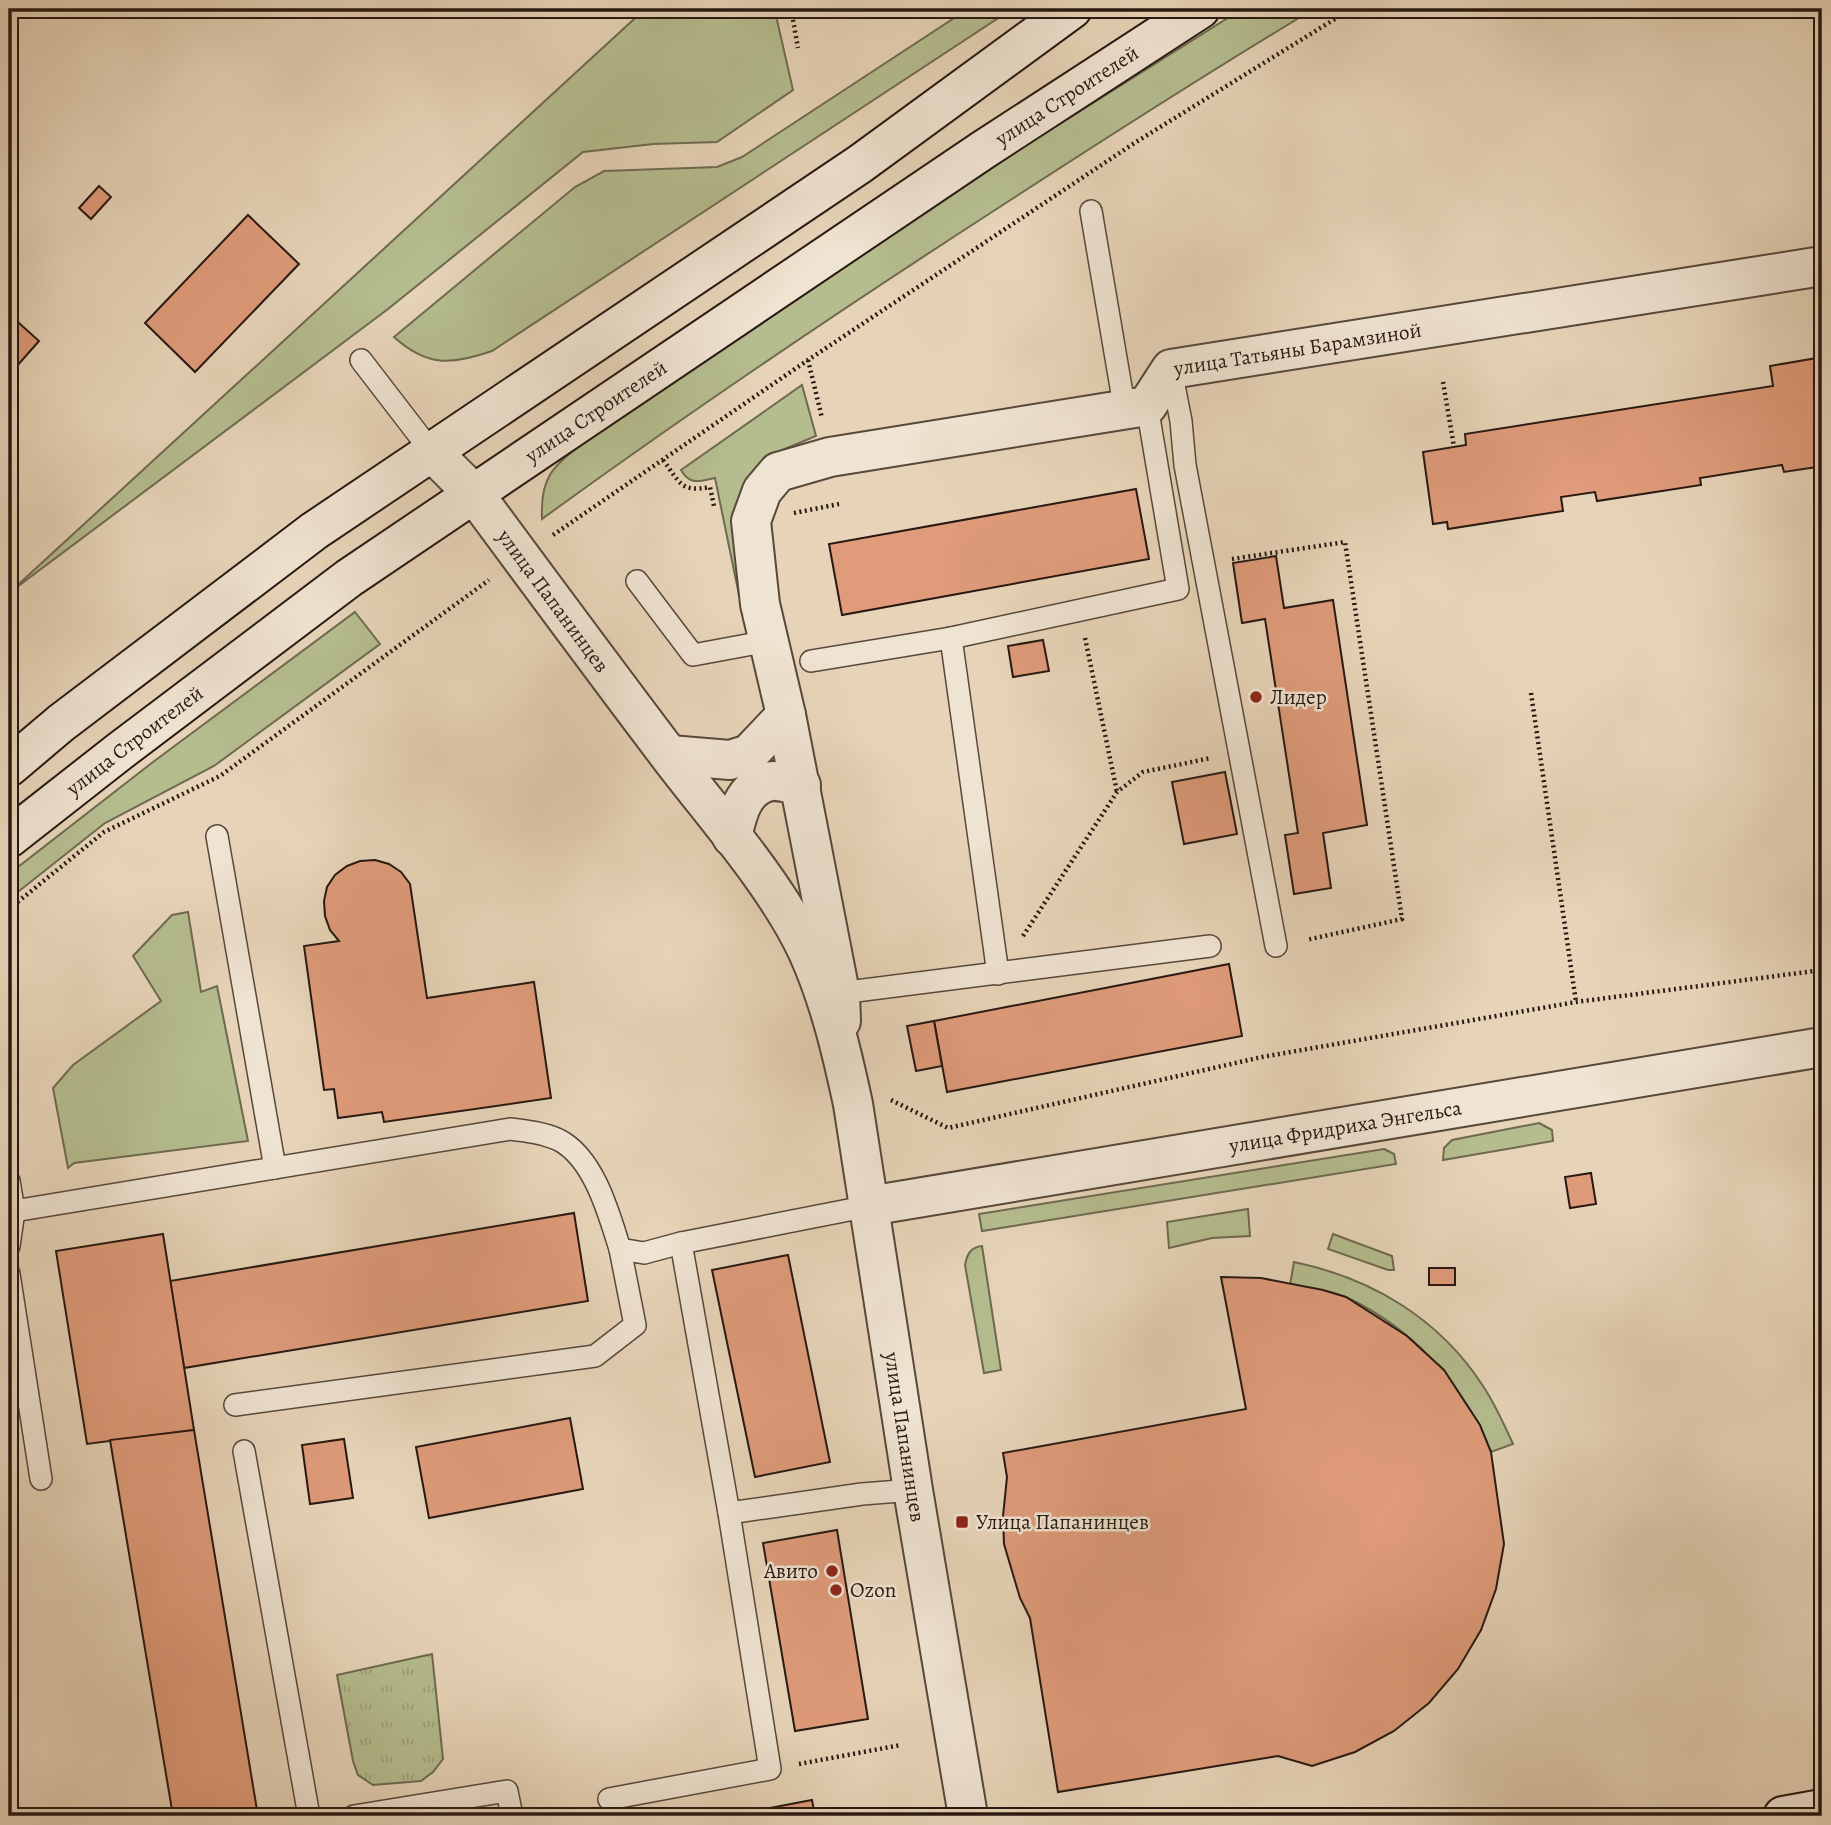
<svg xmlns="http://www.w3.org/2000/svg" width="1831" height="1825" viewBox="0 0 1831 1825" font-family="Alegreya,serif">
<defs>
<pattern id="park-tufts" width="24" height="20" patternUnits="userSpaceOnUse" patternTransform="scale(1.75)"><rect width="24" height="20" fill="#b5bd8f"/><path d="M3 7l-1-3M5 7V3M7 7l1-3M15 17l-1-3M17 17v-4M19 17l1-3" fill="none" stroke="#9ca27a"/></pattern>
</defs>
<rect width="100%" height="100%" fill="#e7d4b8"/>
<filter id="stains"><feTurbulence type="fractalNoise" baseFrequency=".00286" numOctaves="4"/><feColorMatrix values="0 0 0 0 .2 0 0 0 0 .09 0 0 0 0 .02 0 0 0 .5 -.17"/></filter>
<radialGradient id="worn" r=".72"><stop offset=".6" stop-color="#630" stop-opacity="0"/><stop offset="1" stop-color="#630" stop-opacity=".3"/></radialGradient>
<g fill="#b5bd8f" stroke="#6e6a50" stroke-width="2">
<polygon points="645,9 771,9 777,20 793,90 717,142 653,144 583,152 388,309 9,593"/>
<path d="M968,9H1012L492,351C452,365 427,367 394,337L575,187L604,171L717,167L742,157Z"/>
<path d="M1242,9H1314C1205,74 1098,143 992,212C839,311 689,412 542,519C540,476 553,467 584,442L974,178Z"/>
<path d="M802,385L816,436L785,449L766,462L748,593L739,595L715,478C700,481 690,486 681,470Z"/>
<polygon points="355,612 380,644 214,766 105,823 9,899 9,874 153,762"/>
<polygon points="188,912 201,992 217,986 248,1141 74,1163 68,1168 53,1088 73,1065 161,1001 133,956 172,915"/>
<polygon points="1539,1123 1552,1130 1553,1141 1443,1160 1444,1148 1452,1140"/>
<polygon points="1384,1149 1394,1154 1396,1164 982,1231 979,1214"/>
<polygon points="1248,1209 1250,1236 1212,1238 1169,1248 1167,1222"/>
<polygon points="1333,1234 1392,1256 1394,1270 1388,1270 1328,1249"/>
<path d="M982,1246L1001,1370L984,1373L965,1265C967,1254 971,1247 982,1246Z"/>
<path d="M1294,1262C1371,1278 1439,1318 1483,1386C1495,1404 1504,1424 1513,1444L1491,1452C1462,1385 1415,1330 1348,1298C1331,1290 1308,1289 1290,1285Z"/>
</g>
<polygon fill="url(#park-tufts)" stroke="#6e6a50" stroke-width="2" points="432,1654 443,1759 433,1772 421,1781 373,1785 358,1775 353,1761 337,1675"/>
<g fill="#df9b7a" stroke="#271812" stroke-width="2">
<polygon points="99,186 111,197 91,219 79,208"/>
<polygon points="248,215 299,264 195,372 145,323"/>
<polygon points="9,314 39,341 9,375"/>
<polygon points="1817,358 1820,377 1822,376 1822,479 1818,479 1817,467 1784,472 1782,465 1700,478 1701,485 1597,501 1595,492 1561,497 1563,511 1448,529 1447,522 1433,524 1423,452 1466,445 1465,434 1773,386 1770,366"/>
<polygon points="1136,489 1149,559 842,615 829,544"/>
<polygon points="1276,556 1284,608 1333,600 1367,825 1323,833 1331,888 1294,894 1285,835 1298,833 1265,619 1242,623 1233,563"/>
<polygon points="1043,640 1049,671 1013,677 1008,646"/>
<polygon points="1225,772 1237,834 1184,844 1172,782"/>
<polygon points="375,860 389,864 401,872 410,884 427,998 534,982 551,1098 384,1122 382,1112 338,1118 334,1089 324,1090 304,946 339,941 330,930 325,916 324,901 327,887 335,875 347,866 360,861"/>
<polygon points="1229,964 1242,1036 947,1092 934,1021"/>
<polygon points="934,1021 942,1066 916,1071 907,1026"/>
<polygon points="1591,1173 1596,1204 1570,1208 1565,1177"/>
<polygon points="574,1213 588,1301 184,1368 170,1281"/>
<polygon points="163,1234 194,1430 87,1444 56,1251"/>
<polygon points="788,1255 830,1462 755,1477 712,1270"/>
<rect x="1429" y="1268" width="26" height="17"/>
<polygon points="1221,1277 1261,1278 1323,1290 1346,1297 1407,1336 1444,1370 1480,1425 1491,1452 1504,1544 1496,1589 1481,1630 1458,1669 1429,1703 1394,1731 1355,1752 1312,1766 1278,1756 1058,1792 1030,1618 1020,1598 1004,1544 1003,1516 1007,1477 1003,1453 1246,1409"/>
<polygon points="570,1418 583,1489 429,1518 416,1447"/>
<polygon points="194,1430 258,1816 173,1816 110,1440"/>
<polygon points="344,1439 353,1498 310,1504 302,1445"/>
<polygon points="837,1530 868,1719 795,1731 763,1543"/>
<polygon points="812,1800 815,1816 724,1816 754,1811"/>
</g>
<g fill="none" stroke-linecap="round" stroke-linejoin="round">
<g stroke="#57473c" stroke-width="24">
<g id="service">
<polyline points="1091,211 1125,411"/>
<polyline points="361,360 431,451"/>
<polyline points="1171,370 1181,421 1185,465 1276,946"/>
<polyline points="637,581 693,655 769,641"/>
<polyline points="951,638 998,974"/>
<polyline points="811,661 951,638 1178,589 1147,406"/>
<polyline points="217,836 275,1168"/>
<polyline points="840,993 1210,946"/>
<polyline points="9,1181 14,1211 9,1246"/>
<path d="M14,1211L510,1129C527,1131 544,1133 559,1140C594,1158 609,1214 620,1249L644,1253L681,1243L729,1513L770,1769L609,1799"/>
<polyline points="681,1243 869,1206"/>
<polyline points="9,1274 41,1479"/>
<polyline points="235,1405 595,1356 635,1325 620,1249"/>
<polyline points="244,1451 309,1816"/>
<polyline points="729,1513 862,1494 913,1490"/>
<polyline points="354,1816 507,1791 512,1816"/>
</g>
</g>
<g stroke="#57473c" stroke-width="42">
<g id="minor">
<polyline points="670,755 730,760 749,754 786,715"/>
<path d="M732,837C737,816 742,789 767,782C775,779 791,784 801,785"/>
<path id="s1" d="M841,1021L840,993L786,715L760,604L751,521L762,491L778,472L830,457L1147,406L1171,369L1822,266"/>
</g>
</g>
<g stroke="#57473c" stroke-width="42">
<g id="tertiary">
<path id="s2" d="M431,451L475,495C540,583 605,671 671,758C716,817 777,885 808,952C830,1001 842,1053 853,1104L913,1490L968,1816"/>
<path id="s3" d="M869,1206L1822,1047"/>
</g>
</g>
<g stroke="#271812" stroke-width="42">
<g id="secondary">
<polyline points="9,767 61,723 314,531 860,164 1072,9"/>
<path id="s4" d="M9,838L120,751L349,578L983,150L1200,9"/>
<polyline points="1783,1816 1822,1809"/>
</g>
</g>
<g stroke="#271812" stroke-width="4.5" stroke-dasharray="2 3.5" stroke-linecap="butt">
<polyline points="791,9 798,48"/>
<polyline points="808,360 822,418"/>
<polyline points="1443,382 1454,447"/>
<path d="M663,460C680,482 680,493 710,487L714,506"/>
<polyline points="794,513 839,504"/>
<polyline points="553,535 808,360 1136,142 1351,9"/>
<polyline points="1232,559 1345,542 1402,919 1306,940"/>
<polyline points="1085,638 1117,792"/>
<polyline points="1531,693 1576,1002"/>
<polyline points="9,909 104,832 220,776 489,580"/>
<polyline points="1023,936 1117,792 1143,772 1211,758"/>
<polyline points="891,1100 948,1128 1262,1057 1576,1002 1822,970"/>
<polyline points="799,1764 901,1745"/>
</g>
<use href="#service" stroke="#efe3d1" stroke-width="21"/>
<use href="#minor" stroke="#efe3d1" stroke-width="38"/>
<use href="#tertiary" stroke="#efe3d1" stroke-width="38"/>
<use href="#secondary" stroke="#efe3d1" stroke-width="38"/>
</g>
<g fill="#8f2418" stroke="#efe3d1" stroke-width="2.5">
<circle cx="1256" cy="697" r="7"/>
<rect x="955" y="1515" width="14" height="14" rx="3.5"/>
<circle cx="832" cy="1571" r="7"/>
<circle cx="836" cy="1590" r="7"/>
</g>
<g text-anchor="middle" stroke-width="5" stroke-linejoin="round" paint-order="stroke">
<g font-size="21" fill="#271812" stroke="#efe3d1">
<text dy="7" stroke="none"><textPath href="#s4" startOffset="1293">улица Строителей</textPath></text>
<text dy="7" stroke="none"><textPath href="#s1" startOffset="1113">улица Татьяны Барамзиной</textPath></text>
<text dy="7" stroke="none"><textPath href="#s4" startOffset="726">улица Строителей</textPath></text>
<text dy="7" stroke="none"><textPath href="#s2" startOffset="194">улица Папанинцев</textPath></text>
<text dy="7" stroke="none"><textPath href="#s4" startOffset="159">улица Строителей</textPath></text>
<text dy="7" stroke="none"><textPath href="#s3" startOffset="483">улица Фридриха Энгельса</textPath></text>
<text dy="7" stroke="none"><textPath href="#s2" startOffset="1124">улица Папанинцев</textPath></text>
</g>
<g font-size="21" fill="#271812" stroke="#efe3d1" text-anchor="start">
<text x="1270" y="704">Лидер</text>
<text x="976" y="1529">Улица Папанинцев</text>
<text x="818" y="1578" text-anchor="end">Авито</text>
<text x="850" y="1597">Ozon</text>
</g>
</g>
<rect width="1831" height="1825" fill="none" stroke="#e7d4b8" stroke-width="35"/>
<rect x="10" y="10" width="1810" height="1804" fill="none" stroke="#271812" stroke-width="3.5"/>
<rect x="18" y="18" width="1796" height="1790" fill="none" stroke="#271812" stroke-width="2"/>
<rect width="100%" height="100%" filter="url(#stains)"/>
<rect width="100%" height="100%" fill="url(#worn)"/>
</svg>
